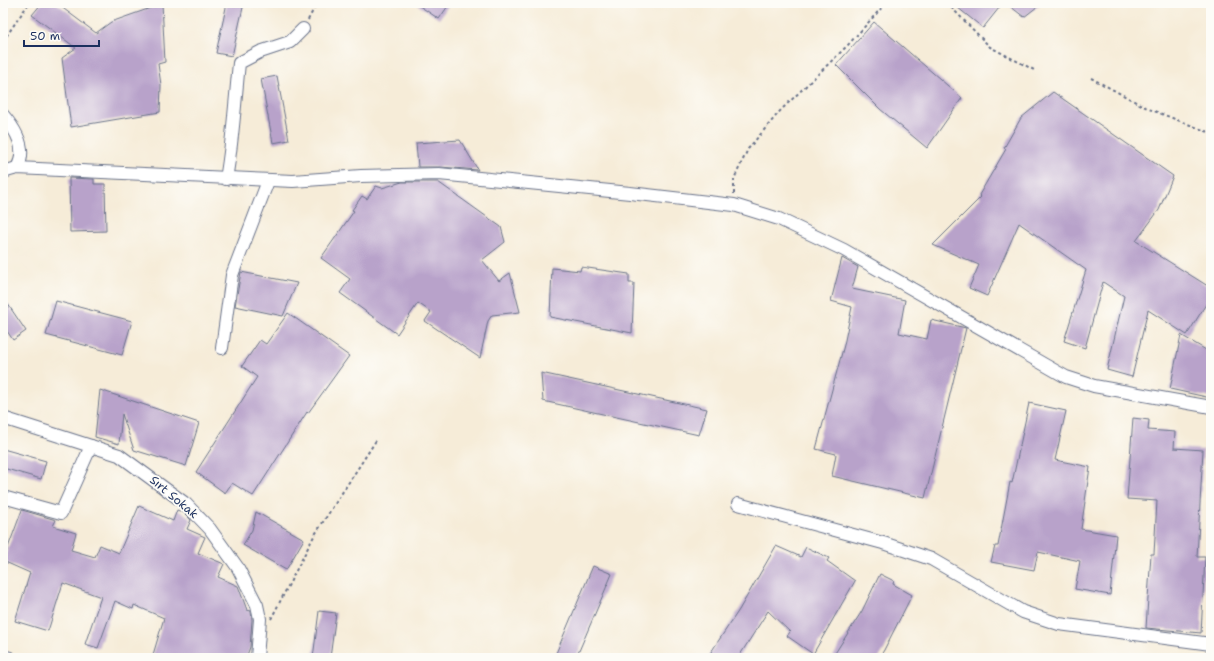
<svg xmlns="http://www.w3.org/2000/svg" width="1214" height="661" viewBox="0 0 1214 661" font-family="'Shantell Sans',sans-serif">
<rect width="100%" height="100%" fill="#fdfcf7"/>
<filter id="ink" filterUnits="userSpaceOnUse"><feTurbulence type="fractalNoise" baseFrequency=".025" numOctaves="2"/><feDisplacementMap in="SourceGraphic" scale="8" xChannelSelector="R" yChannelSelector="G"/><feConvolveMatrix kernelMatrix="1 2 1 2 8 2 1 2 1" color-interpolation-filters="sRGB"/></filter>
<filter id="wash" filterUnits="userSpaceOnUse"><feTurbulence type="fractalNoise" baseFrequency=".012" numOctaves="4" result="noise"/><feDisplacementMap in="SourceGraphic" scale="16" xChannelSelector="R" yChannelSelector="G"/><feGaussianBlur stdDeviation="0.9" result="paint"/><feColorMatrix in="noise" values="0 0 0 0 0 0 0 0 0 0 0 0 0 0 0 0 0 1.4 0 .05"/><feComposite in="paint" operator="in"/></filter>
<g filter="url(#wash)">
<rect width="100%" height="100%" fill="#f6ecd8"/>
<g id="blocks">
<g fill="#b8a2ca">
<polygon points="42,3 56,3 96,33 111,22 162,4 165,62 158,64 161,85 160,112 71,127 62,58 76,48 32,15"/>
<polygon points="227,3 244,3 232,56 216,53"/>
<polygon points="415,3 450,3 439,19"/>
<polygon points="952,3 1003,3 983,28"/>
<polygon points="1006,3 1042,3 1024,17"/>
<polygon points="874,22 962,98 927,148 880,109 836,65"/>
<polygon points="277,76 289,140 273,143 261,79"/>
<polygon points="1053,92 1173,176 1159,210 1136,241 1211,288 1211,296 1187,335 1148,310 1132,377 1107,370 1124,296 1103,282 1085,348 1064,341 1086,270 1019,223 987,296 969,288 979,265 933,245 981,197 979,195 1006,149 1004,148 1021,118"/>
<polygon points="460,140 478,170 440,167 418,167 416,143"/>
<polygon points="69,178 94,179 94,184 105,184 106,231 70,232"/>
<polygon points="402,182 438,182 501,227 505,242 482,260 499,281 510,273 520,312 492,315 488,321 480,358 425,321 431,312 418,303 397,334 340,293 350,279 321,258 354,211 352,210 362,196 367,199 376,186 382,188"/>
<polygon points="842,258 858,267 852,289 905,300 899,333 927,339 931,320 966,328 925,498 832,476 836,454 816,449 844,345 852,307 831,301"/>
<polygon points="581,267 629,274 629,283 634,283 632,333 550,317 552,268 580,271"/>
<polygon points="241,272 297,283 283,316 235,306"/>
<polygon points="3,297 26,331 13,340 3,325"/>
<polygon points="56,301 132,321 122,355 46,335"/>
<polygon points="288,313 349,356 308,413 307,412 253,496 232,483 225,493 196,472 257,377 242,366 260,340 266,344"/>
<polygon points="1181,335 1211,353 1211,398 1170,389"/>
<polygon points="541,373 707,409 699,435 543,401"/>
<polygon points="100,390 199,423 186,466 134,450 122,414 119,444 95,437"/>
<polygon points="1029,403 1066,411 1055,460 1090,467 1081,529 1116,535 1110,595 1075,589 1080,561 1038,552 1034,570 991,562 995,546 998,546 1010,482 1012,483"/>
<polygon points="1133,418 1149,420 1148,430 1175,432 1174,448 1203,450 1197,557 1205,557 1201,633 1146,628 1151,554 1154,554 1157,501 1127,499"/>
<polygon points="3,449 46,461 41,479 3,468"/>
<polygon points="139,506 173,521 177,510 184,513 191,520 187,529 205,537 198,553 224,564 218,577 238,586 247,610 251,611 252,620 250,647 246,658 152,658 164,618 134,605 133,609 115,601 98,648 85,644 101,597 63,583 48,631 15,621 30,573 3,561 22,510 56,520 53,526 76,533 71,550 95,557 100,545 119,553"/>
<polygon points="256,512 304,539 286,570 243,545 252,530"/>
<polygon points="776,546 801,557 806,547 829,558 827,561 855,581 813,654 787,636 790,632 768,611 738,658 707,658 739,610"/>
<polygon points="593,566 612,574 576,658 554,658"/>
<polygon points="880,574 894,581 893,584 912,595 884,650 879,658 832,658 862,611"/>
<polygon points="319,611 336,613 330,658 313,658"/>
</g>
</g>
</g>
<g filter="url(#ink)">
<use href="#blocks" fill-opacity="0" stroke="#687189" stroke-width="1"/>
<g fill="none" stroke-linecap="round" stroke-linejoin="round">
<g stroke="#687189" stroke-width="14">
<g id="minor">
<path d="M3,115C16,130 28,149 17,168"/>
<polyline points="3,172 17,168 293,181 361,176 439,174 630,193 734,205 779,219 844,250 1066,377 1094,386 1211,407"/>
<path d="M226,179C233,140 235,102 239,63L260,52L290,42L303,29"/>
<polyline points="222,348 232,275 268,181"/>
<polyline points="3,418 119,455 186,504 210,529 238,568 257,605 260,619 257,658"/>
<polyline points="3,497 61,513 91,446"/>
<polyline points="738,504 883,543 931,559 1023,612 1059,624 1211,644"/>
<polyline points="3,656 10,658"/>
</g>
</g>
<g stroke="#687189" stroke-width="2" stroke-dasharray="3 3" stroke-linecap="butt">
<polyline points="947,3 990,47 1036,71"/>
<polyline points="308,20 317,3"/>
<polyline points="3,41 29,3"/>
<polyline points="1091,78 1149,109 1211,133"/>
<polyline points="734,194 734,179 748,149 781,110 847,46 886,3"/>
<polyline points="271,619 314,536 377,439"/>
</g>
<use href="#minor" stroke="#fff" stroke-width="12"/>
</g>
</g>
<g text-anchor="middle" stroke-width="3.5" stroke-linejoin="round" paint-order="stroke">
<g font-size="12" fill="#1b2f5e" stroke="#fdfcf7">
<text transform="translate(174 497) rotate(40)" y="4">Sırt Sokak</text>
</g>
</g>
<rect width="1214" height="661" fill="none" stroke="#fdfcf7" stroke-width="16"/>
<path d="M24 40v6h75v-6" fill="none" stroke="#1b2f5e" stroke-width="2"/>
<text x="30" y="40" font-size="12" fill="#1b2f5e" stroke="#fdfcf7" stroke-width="3" paint-order="stroke">50 m</text>
</svg>
